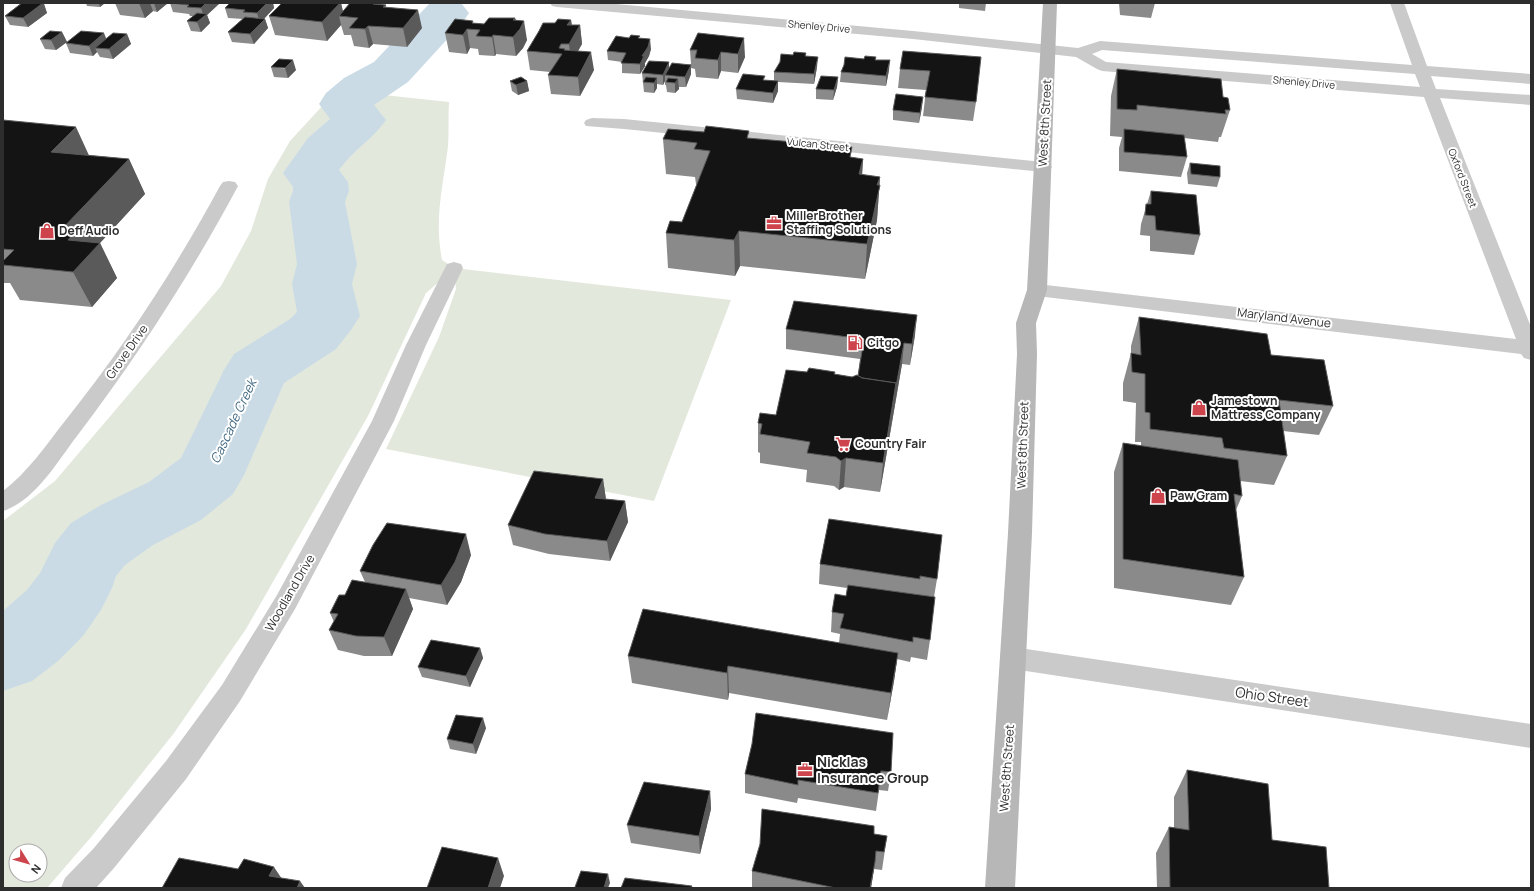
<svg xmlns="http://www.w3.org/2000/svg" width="1534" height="891" viewBox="0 0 1534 891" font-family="Manrope,sans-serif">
<rect width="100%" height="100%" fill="#fff"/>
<path fill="#e2e8dc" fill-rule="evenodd" d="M337,90L449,102C448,117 449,132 448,146C443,187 434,218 442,260L454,268L731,300L654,501L386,449L439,337L456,289L454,269L426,293L368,416L246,629L174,733L92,836L47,888H3V521L55,481L221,286L251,231L268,179L290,141ZM16,851H40V875H16Z"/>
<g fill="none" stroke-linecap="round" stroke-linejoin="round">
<path fill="#cadbe6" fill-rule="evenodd" d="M430,3H461L469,13L462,23L408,82L374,105L386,120C373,139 352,151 339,170L348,182L349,191L345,202L357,264L352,284L360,316L351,330L336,349L284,383L244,475L233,494L201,520L153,545L125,565L116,576L112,588L101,610L83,636L58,661L32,681L3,691V611L27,590L40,573L55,543L71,523L101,505L149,482L181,458L224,370L234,354L290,319L297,312L292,284L297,264L289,202L293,191V187L283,173L308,138L330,119L319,104L326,93L344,78L374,62Z"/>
<g fill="#cacaca" fill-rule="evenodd">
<path d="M550,3H605L913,31L1078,48L1100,41L1412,65L1390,3H1404L1427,66L1531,74V84L1431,76L1436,89L1531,95V105L1440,98L1531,327V360L1524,358L1521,354L1037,296L1030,294L1027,290L1030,286L1037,284L1516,339L1424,97L1102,71L1097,69L1076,57L913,39L557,7L552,6ZM1102,50L1415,74L1420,87L1106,62L1092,54Z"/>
<polygon points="592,118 624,119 1043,162 1049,163 1052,167 1049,171 1043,172 624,129 586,126 584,123 586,120"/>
<path d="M229,181L235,182L238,186C191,274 137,357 77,436C57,462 35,501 3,511V491C28,472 46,445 65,421C124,347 175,269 220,186L223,182Z"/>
<polygon points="454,262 461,264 463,268 426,345 394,421 295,609 240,701 186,779 114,868 96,888 61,888 65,878 94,848 166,761 222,685 277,595 372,421 406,345 445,268 447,264"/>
<polygon points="1013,647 1531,724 1531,748 1013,669 1004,666 1000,658 1004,650"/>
</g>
<polygon fill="#b7b7b7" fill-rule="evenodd" points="1043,3 1057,3 1047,290 1036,323 1037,354 1032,533 1015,888 985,888 1008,533 1017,354 1016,323 1027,290"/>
</g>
<g fill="#8a8a8a">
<polygon points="19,3 46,3 44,4 47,13 28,27 10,25 5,16 20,4"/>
<polygon points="81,3 105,3 100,7 87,6 86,3"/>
<polygon points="115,3 168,3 157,12 153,11 145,18 120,15"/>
<polygon points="170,3 220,3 207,15 210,23 201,32 191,31 187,21 193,16 190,16 189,14 173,12"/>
<polygon points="230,3 273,3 274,8 264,19 265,19 268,28 254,44 232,42 228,32 243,19 228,18 225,8"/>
<polygon points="282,3 341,3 343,11 376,4 386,5 386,7 422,28 407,47 373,44 369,48 354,46 351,35 344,35 341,25 327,41 275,35 269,16"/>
<polygon points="959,3 986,3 985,11 959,8"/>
<polygon points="1119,3 1155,3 1151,18 1120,15"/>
<polygon points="515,18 516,20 527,40 523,48 516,56 496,54 495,56 479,55 478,49 470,48 467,54 449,52 445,33 474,23 484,24"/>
<polygon points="571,20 572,25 580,25 582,44 578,51 594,70 580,96 551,94 548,75 550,72 530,70 527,51 555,23"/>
<polygon points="62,32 67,42 56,50 45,49 40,39"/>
<polygon points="698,33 745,57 738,73 721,71 718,79 696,77 695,69 691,68 691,74 686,87 679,87 679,89 675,93 667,92 666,85 665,85 665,81 663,85 657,84 657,88 654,93 644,92 642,73 669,62 669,68 691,64 690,50"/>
<polygon points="127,34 131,44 113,59 100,57 97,52 93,56 70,53 66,43 107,39"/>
<polygon points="640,38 651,49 649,56 645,63 645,66 640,74 622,73 622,62 608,60 607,51"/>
<polygon points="903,51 976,102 973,121 923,116 926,90 898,88 900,69"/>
<polygon points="806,53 806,56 817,67 814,84 778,82 778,91 773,103 737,99 736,89 765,80 774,81 774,72 793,55"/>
<polygon points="876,57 876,60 889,70 886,86 840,82 841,72 864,59"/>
<polygon points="271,67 296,70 288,78 274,77"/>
<polygon points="1117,69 1223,97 1230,110 1221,137 1219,137 1218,142 1184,138 1187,157 1181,177 1119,171 1119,148 1122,137 1110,136 1111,96"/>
<polygon points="838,77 837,87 833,100 816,99 816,89"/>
<polygon points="510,81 527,81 529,91 518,95 512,91"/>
<polygon points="922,107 919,123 893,120 893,110"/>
<polygon points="3,120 89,155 129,159 145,194 100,243 117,278 92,307 20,300 10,283 3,283"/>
<polygon points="749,138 851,157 863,159 862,175 880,177 877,220 865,279 740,266 735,276 668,268 666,233 682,222 697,184 696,184 695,177 666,174 663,139"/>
<polygon points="1190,163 1220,177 1217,187 1188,184 1187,173"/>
<polygon points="1151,191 1200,235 1194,255 1150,251 1150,236 1140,235 1141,224"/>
<polygon points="1139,317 1271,355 1333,406 1319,435 1283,431 1287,456 1274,485 1240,481 1242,496 1236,510 1244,577 1231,605 1114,588 1114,472 1123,443 1141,446 1141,442 1135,442 1136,403 1123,401 1123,383 1131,353 1131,346"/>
<polygon points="786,329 915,335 910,365 902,364 880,492 844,487 839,490 834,486 806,482 807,470 760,463 760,453 758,452 758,423 776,415 807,372 835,372 835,374 852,377 858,376 860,359 786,349"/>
<polygon points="603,479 606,499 625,501 628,522 610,561 549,554 513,545 508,525"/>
<polygon points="829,519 937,579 934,597 930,640 927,660 911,657 910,662 897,659 894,681 887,720 729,693 728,700 632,683 628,656 839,643 840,634 831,632 832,612 846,596 847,588 819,584 820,564"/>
<polygon points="471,555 461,582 447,605 409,598 413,609 392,656 364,656 338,650 329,630 334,622 330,613 345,595 365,582 360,571"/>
<polygon points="480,648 483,658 470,687 422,677 418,667"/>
<polygon points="486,728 476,754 450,749 447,739"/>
<polygon points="752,744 891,772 888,791 879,790 876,811 798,798 797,803 745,793 745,774"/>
<polygon points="1187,770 1272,840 1329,888 1157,888 1156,853 1169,827 1174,828 1174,797"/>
<polygon points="710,791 711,809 700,854 631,843 627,825"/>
<polygon points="874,834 887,836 882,870 874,869 871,888 752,888 752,871"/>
</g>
<g fill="#5a5a5a">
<polygon points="36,3 46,3 44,4 47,13 28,27 23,18"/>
<polygon points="99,3 105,3 100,7"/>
<polygon points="139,3 150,3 153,11 145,18"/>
<polygon points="154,3 168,3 157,12"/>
<polygon points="206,3 220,3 207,15 210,23 201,32 197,22 204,17 201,8"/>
<polygon points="267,3 273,3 274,8 260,23 257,13"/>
<polygon points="340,3 341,3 344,17 339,16 341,25 327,41 322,22"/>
<polygon points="418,10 422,28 407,47 403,28"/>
<polygon points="515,18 518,32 524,21 527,40 523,48 516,56 513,37 513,20"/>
<polygon points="265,19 268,28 254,44 250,34"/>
<polygon points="571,20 573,36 580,25 582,44 571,63 567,25"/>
<polygon points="368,26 373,44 369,48 365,29"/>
<polygon points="467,29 470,48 467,54 463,35"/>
<polygon points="62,32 67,42 56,50 51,40"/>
<polygon points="104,33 108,43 95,48 97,52 93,56 89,46"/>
<polygon points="127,34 131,44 113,59 109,49"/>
<polygon points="493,35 496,54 495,56 492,37"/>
<polygon points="744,38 745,57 738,73 738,54"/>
<polygon points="650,39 651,49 649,56 645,63 645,66 640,74 640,64 642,56"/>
<polygon points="591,52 594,70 580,96 578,77"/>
<polygon points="721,52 721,71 718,79 718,60"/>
<polygon points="818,57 817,67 814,84 814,74"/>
<polygon points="293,60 296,70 288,78 285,68"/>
<polygon points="890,60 889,70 886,86 886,76"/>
<polygon points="669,62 669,72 665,75 665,81 663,85 663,75"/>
<polygon points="691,65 691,74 686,87 685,77"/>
<polygon points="838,77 837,87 833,100 834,90"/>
<polygon points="657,78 657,88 654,93 654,83"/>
<polygon points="678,79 679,89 675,93 675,83"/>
<polygon points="527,81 529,91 518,95 516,85"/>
<polygon points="778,81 778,91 773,103 773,93"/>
<polygon points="923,97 922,107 919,123 920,113"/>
<polygon points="76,127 92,162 51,152"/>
<polygon points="129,159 145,194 100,243 117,278 92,307 73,272 62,229"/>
<polygon points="863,159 861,194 859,174"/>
<polygon points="880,177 877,220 865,279 867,244 877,185"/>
<polygon points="739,231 740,266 735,276 734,240"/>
<polygon points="917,315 915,335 910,365 912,344"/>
<polygon points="904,343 902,364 880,492 883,463 896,383"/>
<polygon points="846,458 844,487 839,490 841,461"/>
<polygon points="603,479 606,500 595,498"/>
<polygon points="625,501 628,522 610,561 607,541"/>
<polygon points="466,534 471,555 461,582 447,605 441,585"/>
<polygon points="406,589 413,609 392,656 384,637"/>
<polygon points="480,648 483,658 470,687 466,676"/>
<polygon points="898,653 894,681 887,720 891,693"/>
<polygon points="728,666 729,693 728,700 727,673"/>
<polygon points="483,718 486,728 476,754 473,744"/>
<polygon points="710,791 711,809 700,854 699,836"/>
<polygon points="498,858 504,876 500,888 488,888"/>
<polygon points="875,862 871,888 870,888"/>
<polygon points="274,867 288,888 269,876"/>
<polygon points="608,874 610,883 608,888 604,888"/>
<polygon points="300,881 305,888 297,888"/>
</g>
<g fill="#141414" stroke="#5a5a5a">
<polygon points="22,3 43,3 23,18 5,16"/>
<polygon points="170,3 206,3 201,8 187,7 189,5"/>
<polygon points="230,3 267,3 257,13 243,12 245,10 225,8"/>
<polygon points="282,3 340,3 322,22 269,16"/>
<polygon points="350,3 375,3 373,4 386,5 383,7 418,10 403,28 368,26 365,29 349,28 358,18 339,16"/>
<polygon points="197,13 207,14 197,22 187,21"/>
<polygon points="245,17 265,19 250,34 228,32"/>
<polygon points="489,18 515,18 513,20 524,21 520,29 513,37 493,35 492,37 476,36 480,30 467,29 463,35 445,33 455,19 473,21 472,23 484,24"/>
<polygon points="558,19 571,20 567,25 580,25 569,44 561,44 559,48 565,49 564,50 591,52 578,77 548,75 562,54 527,51 539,31 543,23 555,23"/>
<polygon points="50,31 62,32 51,40 40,39"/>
<polygon points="81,31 104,33 89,46 66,43"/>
<polygon points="113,33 127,34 109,49 95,48"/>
<polygon points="698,33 744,38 738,54 721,52 718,60 695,58 697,50 690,50"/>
<polygon points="631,35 640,36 638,38 650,39 648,47 642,56 644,56 640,64 621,63 626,53 607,51 616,36 629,38"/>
<polygon points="903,51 981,57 976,102 925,97 930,71 900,69"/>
<polygon points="794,52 806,53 805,56 818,57 814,74 774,72 780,62 781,54 793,55"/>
<polygon points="865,56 876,57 875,60 890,60 886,76 841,72 844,65 845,57 864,59"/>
<polygon points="279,59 293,60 285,68 271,67"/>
<polygon points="649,61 669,62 663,75 642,73"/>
<polygon points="672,63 691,65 685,77 665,75"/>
<polygon points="1117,69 1221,79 1223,97 1228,98 1230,110 1225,110 1226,114 1137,105 1137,110 1117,109"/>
<polygon points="743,74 765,76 763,80 778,81 773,93 736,89"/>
<polygon points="821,76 838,77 834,90 816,89"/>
<polygon points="521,77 527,81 516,85 510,81"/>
<polygon points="646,77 657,78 654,83 643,82"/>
<polygon points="668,78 678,79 675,83 666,82"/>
<polygon points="896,94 923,97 920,113 893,110"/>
<polygon points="3,120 76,127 51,152 129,159 62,229 77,230 68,240 100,243 73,272 3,265 3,261 14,250 3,249"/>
<polygon points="706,126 749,131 747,138 852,147 850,157 863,159 859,174 880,177 877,185 880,185 867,244 739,231 734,240 666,233 670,221 682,222 710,151 694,149 697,143 663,139 668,129 704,132"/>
<polygon points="1124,129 1184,135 1187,157 1124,152"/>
<polygon points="1190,163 1220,166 1220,177 1191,174"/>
<polygon points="1151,191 1196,195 1200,235 1156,230 1155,216 1145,215 1146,204 1151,204"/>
<polygon points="794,301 917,315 912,344 904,343 895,392 896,383 862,378 858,376 864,339 786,329"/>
<polygon points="1139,317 1267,334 1271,355 1324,360 1333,406 1279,400 1287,456 1224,448 1222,438 1150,429 1150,413 1145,412 1145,374 1132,372 1131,353 1141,355"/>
<polygon points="809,368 835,372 834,374 852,377 857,375 862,378 896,383 883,463 846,458 841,461 836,457 807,453 810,442 760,434 762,424 758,423 760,413 776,415 786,370 807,372"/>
<polygon points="1123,443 1238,460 1242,496 1234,494 1244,577 1123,559"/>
<polygon points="534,471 603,479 595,498 625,501 607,541 545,534 508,525"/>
<polygon points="829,519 942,535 937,579 920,576 920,579 820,564"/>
<polygon points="387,523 466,534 455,562 441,585 360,571 373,545"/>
<polygon points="352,580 406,589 384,637 356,636 329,630 338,614 330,613 339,595 345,595"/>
<polygon points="848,585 935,597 930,640 913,637 913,642 840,628 844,614 832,612 835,594 846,596"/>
<polygon points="643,609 898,653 891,693 728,666 727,673 628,656"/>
<polygon points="431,640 480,648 466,676 418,667"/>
<polygon points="756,713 893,733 891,772 881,771 878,793 798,780 798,785 745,774 752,744"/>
<polygon points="456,715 483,718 473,744 447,739"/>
<polygon points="1187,770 1268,784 1272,840 1326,847 1329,888 1170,888 1169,827 1189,830"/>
<polygon points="644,782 710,791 699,836 627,825"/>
<polygon points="762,809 874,826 874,834 887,836 884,852 876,851 875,862 870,888 836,888 752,871 760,844"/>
<polygon points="442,847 498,858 488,888 427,888"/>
<polygon points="179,858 238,869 244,859 274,867 269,876 300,881 297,888 162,888"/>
<polygon points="581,871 608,874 604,888 579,888 575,887"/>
<polygon points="625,878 692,886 691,888 621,888"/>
</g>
<defs>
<g id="office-bare" transform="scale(1.2)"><path d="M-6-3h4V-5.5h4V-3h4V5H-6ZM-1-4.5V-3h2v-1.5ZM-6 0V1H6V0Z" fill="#ce444c" stroke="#fff" stroke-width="2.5" paint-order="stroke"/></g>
<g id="shop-bare" transform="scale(1.2)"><path d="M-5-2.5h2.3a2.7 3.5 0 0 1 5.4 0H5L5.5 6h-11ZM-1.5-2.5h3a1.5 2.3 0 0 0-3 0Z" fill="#ce444c" stroke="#fff" stroke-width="2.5" paint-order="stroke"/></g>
<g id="fuel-bare" transform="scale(1.2)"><path d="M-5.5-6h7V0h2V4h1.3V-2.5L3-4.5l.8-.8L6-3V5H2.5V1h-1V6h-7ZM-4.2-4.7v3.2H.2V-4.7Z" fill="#ce444c" stroke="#fff" stroke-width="2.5" paint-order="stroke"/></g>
<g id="supermarket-bare" transform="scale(1.2)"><path d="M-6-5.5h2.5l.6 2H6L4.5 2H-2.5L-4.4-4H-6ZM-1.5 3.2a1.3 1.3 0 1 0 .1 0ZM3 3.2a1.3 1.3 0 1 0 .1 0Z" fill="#ce444c" stroke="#fff" stroke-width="2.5" paint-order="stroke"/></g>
</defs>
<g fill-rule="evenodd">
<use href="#office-bare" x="774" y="223"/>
<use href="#shop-bare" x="47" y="231"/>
<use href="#fuel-bare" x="855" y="343"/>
<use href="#shop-bare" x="1199" y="408"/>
<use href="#supermarket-bare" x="843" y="444"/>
<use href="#shop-bare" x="1158" y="496"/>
<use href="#office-bare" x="805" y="770"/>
</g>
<g text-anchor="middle" stroke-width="4" stroke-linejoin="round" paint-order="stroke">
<g font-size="10" fill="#2d2d2d" stroke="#fff">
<text transform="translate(819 26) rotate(5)" y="4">Shenley Drive</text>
<text transform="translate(1304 82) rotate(5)" y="4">Shenley Drive</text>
<text transform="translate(818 144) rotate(6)" y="4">Vulcan Street</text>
<text transform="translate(1463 178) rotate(69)" y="4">Oxford Street</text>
</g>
<g font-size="12" fill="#2d2d2d" stroke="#fff">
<text transform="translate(1045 123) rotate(-87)" y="4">West 8th Street</text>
<text transform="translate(1284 318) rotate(7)" y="4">Maryland Avenue</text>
<text transform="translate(127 352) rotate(-55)" y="4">Grove Drive</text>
<text transform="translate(1023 445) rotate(-88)" y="4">West 8th Street</text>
<text transform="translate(290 593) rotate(-60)" y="4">Woodland Drive</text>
<text transform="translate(1007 768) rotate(-86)" y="4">West 8th Street</text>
</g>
<g font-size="12" font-weight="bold" fill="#2d2d2d" stroke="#fff" text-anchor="start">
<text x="786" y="220">MillerBrother<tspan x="786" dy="14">Staffing Solutions</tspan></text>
<text x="59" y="235">Deff Audio</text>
<text x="867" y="347">Citgo</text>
<text x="1211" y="405">Jamestown<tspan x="1211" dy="14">Mattress Company</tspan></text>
<text x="855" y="448">Country Fair</text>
<text x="1170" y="500">Paw Gram</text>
</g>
<g font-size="13" font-style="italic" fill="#456b84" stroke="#fff">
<text transform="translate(233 421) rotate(-65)" y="5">Cascade Creek</text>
</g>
<g font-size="14" fill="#2d2d2d" stroke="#fff">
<text transform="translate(1272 697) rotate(8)" y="5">Ohio Street</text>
</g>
<g font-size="14" font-weight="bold" fill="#2d2d2d" stroke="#fff" text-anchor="start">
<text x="817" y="767">Nicklas<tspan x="817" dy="16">Insurance Group</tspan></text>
</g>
</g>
<rect width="1534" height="891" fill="none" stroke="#2d2d2d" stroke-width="8"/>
<g transform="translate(28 863) rotate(127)"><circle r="19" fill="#ffffff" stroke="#ababab"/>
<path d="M0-3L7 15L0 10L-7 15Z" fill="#ce444c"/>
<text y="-6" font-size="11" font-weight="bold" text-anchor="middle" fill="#2d2d2d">N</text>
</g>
</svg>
